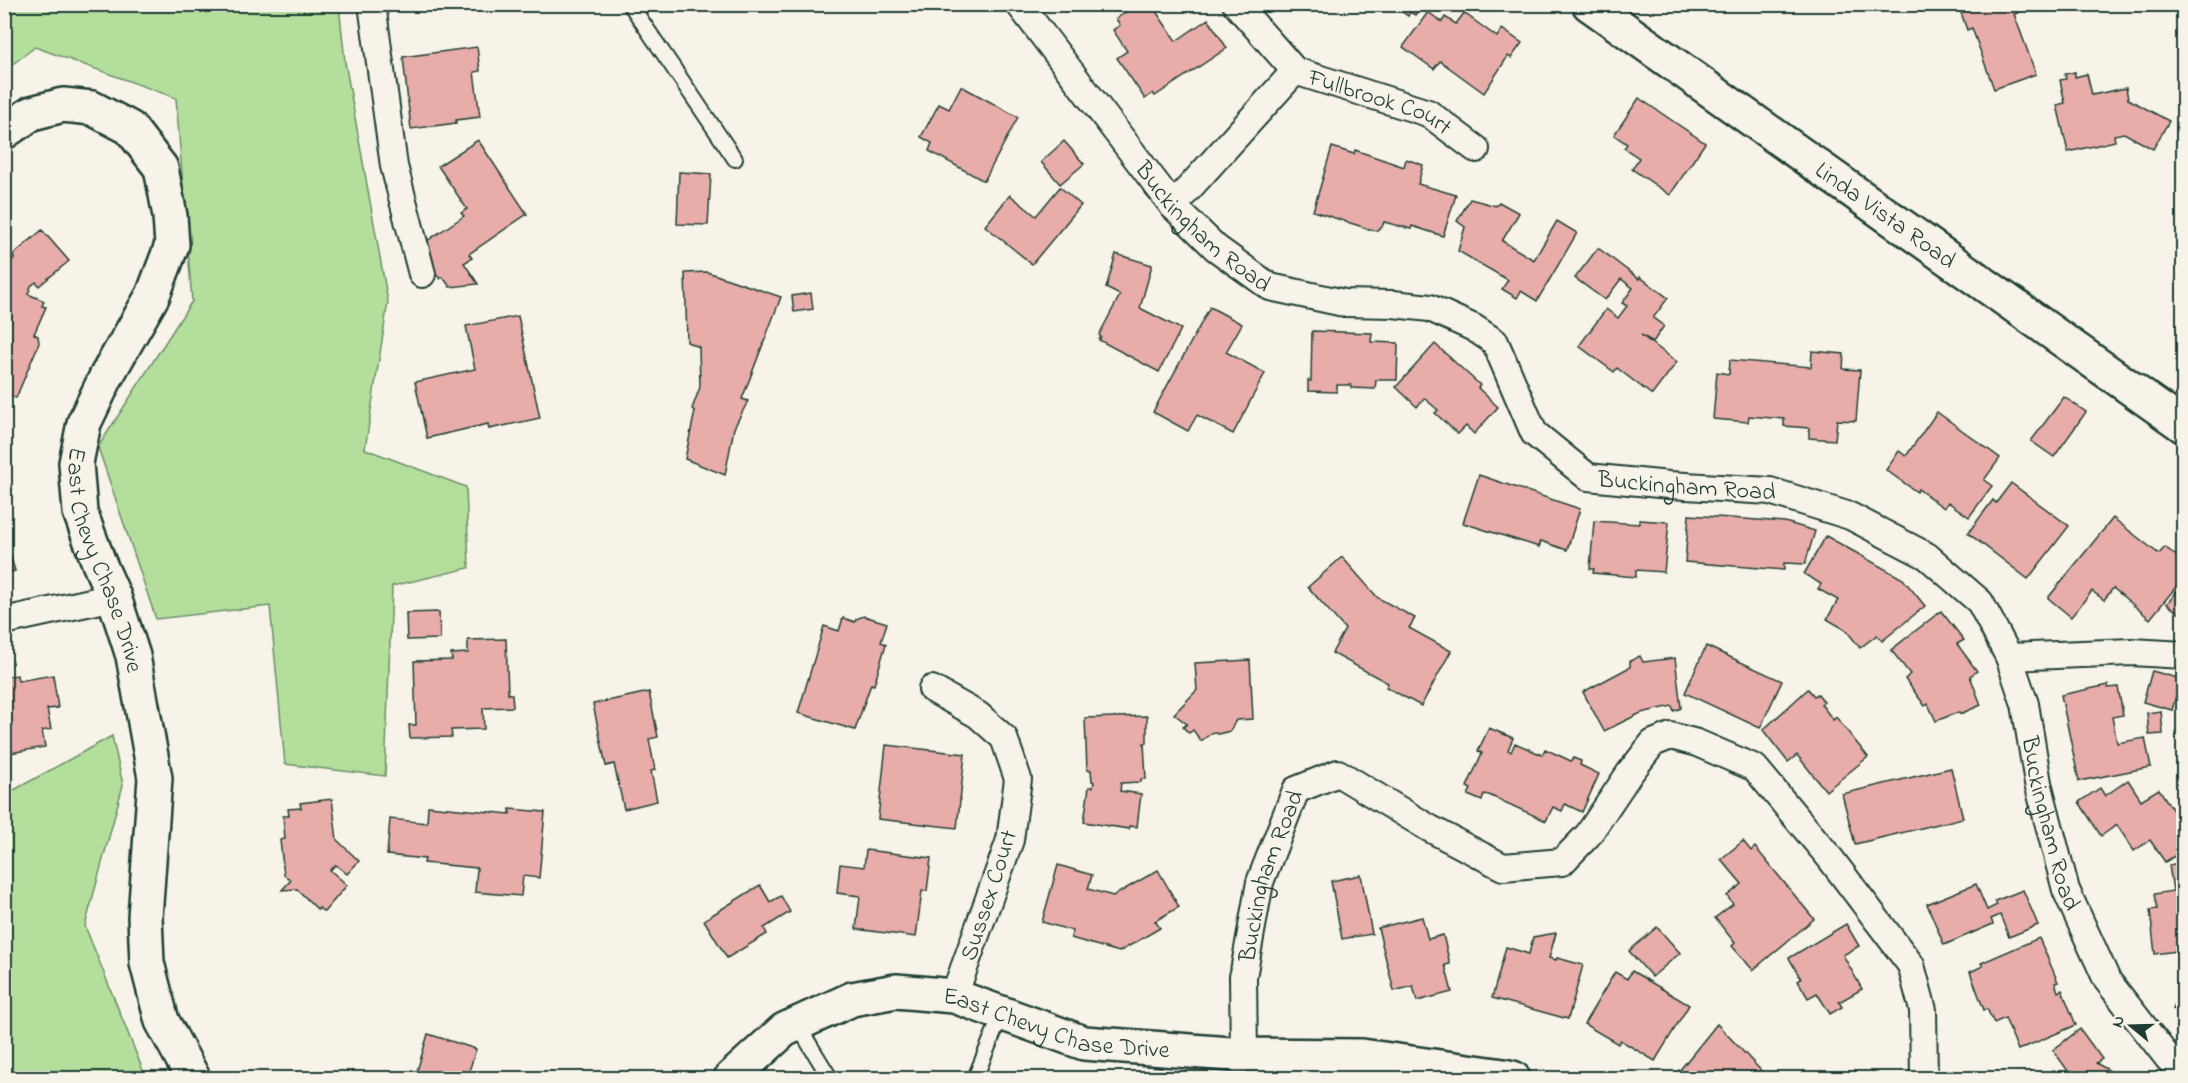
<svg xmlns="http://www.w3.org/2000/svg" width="2188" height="1083" viewBox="0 0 2188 1083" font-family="'Indie Flower',sans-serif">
<rect width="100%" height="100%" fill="#f7f3e8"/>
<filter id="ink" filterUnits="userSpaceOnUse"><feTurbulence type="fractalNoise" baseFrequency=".0167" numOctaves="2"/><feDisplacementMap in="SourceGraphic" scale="12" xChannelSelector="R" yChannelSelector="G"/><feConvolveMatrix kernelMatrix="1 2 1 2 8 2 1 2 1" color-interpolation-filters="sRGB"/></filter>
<g filter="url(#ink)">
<g fill="#b4de9c" stroke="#6a8e68" stroke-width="1.5">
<polygon points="5,5 339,5 345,62 388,302 365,449 466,487 469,568 392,586 385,776 285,764 270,606 156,619 98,447 192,301 176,98 35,47 5,70"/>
<polygon points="112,736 123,785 85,926 146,1078 5,1078 5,795"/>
</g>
<g fill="#e8ada9" stroke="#1f3d34" stroke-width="1.5">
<polygon points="1122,4 1151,4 1176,41 1208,19 1227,48 1155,96 1153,93 1145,99 1117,58 1127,51 1113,30 1120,25 1116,19 1127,11"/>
<polygon points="1392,4 1423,4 1415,15 1410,12 1408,16"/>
<polygon points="1958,4 2015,4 2018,13 2014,14 2036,74 1994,89 1972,28 1967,30"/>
<polygon points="1428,12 1442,22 1445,17 1456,24 1464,13 1497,37 1502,29 1522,43 1511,58 1508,56 1484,93 1440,61 1434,69 1403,47"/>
<polygon points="477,47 480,71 474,72 480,117 456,120 456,123 411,129 403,57"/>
<polygon points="2075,72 2075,77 2087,74 2092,95 2126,88 2128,99 2169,121 2153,149 2124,133 2114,135 2115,141 2068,152 2057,105 2065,103 2060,80 2066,79 2065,74"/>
<polygon points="961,86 1018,117 984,181 929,151 932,143 921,137 939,104 949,109"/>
<polygon points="1639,98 1705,143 1670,195 1632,169 1639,158 1624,148 1627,144 1614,135"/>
<polygon points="478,140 527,214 469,254 472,258 464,263 478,284 450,287 443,277 440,279 418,247 464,216 461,213 467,209 438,166"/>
<polygon points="1064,141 1084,164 1060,184 1041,162"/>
<polygon points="1332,147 1354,154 1355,150 1404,167 1406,159 1423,165 1418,184 1456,195 1443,236 1412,226 1411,229 1384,222 1382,227 1375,231 1313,211"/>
<polygon points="679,172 711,174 708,225 677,224"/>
<polygon points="1060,187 1081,205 1032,264 985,226 1010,195 1036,216"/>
<polygon points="1470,199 1496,206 1499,202 1519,213 1502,241 1534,260 1557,221 1577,233 1537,301 1521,291 1517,298 1502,289 1508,280 1458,251 1465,227 1457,221"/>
<polygon points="42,230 69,261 39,286 36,282 31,286 28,294 44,301 42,306 46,307 34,334 38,336 39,343 16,398 4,393 4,275 10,269 10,263 14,258 13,255"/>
<polygon points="1598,248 1639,279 1640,277 1668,298 1653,318 1664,326 1653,342 1641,335 1677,362 1652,395 1617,368 1614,372 1579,346 1606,309 1618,318 1627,306 1622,303 1633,288 1621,279 1605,300 1575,278"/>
<polygon points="1116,254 1152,265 1140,308 1181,329 1159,372 1099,340 1101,337 1099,335 1120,295 1106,288"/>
<polygon points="707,272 781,297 742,399 748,401 734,428 725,475 685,459 695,411 692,409 700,387 699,347 687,342 685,273"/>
<polygon points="811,293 813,309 794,312 792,296"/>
<polygon points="1210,307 1242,324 1226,352 1265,373 1233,434 1197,415 1188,431 1153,412"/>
<polygon points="518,316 540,418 489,429 488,424 427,438 415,382 475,369 466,326"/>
<polygon points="1312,331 1372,333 1371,342 1398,343 1397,380 1376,380 1375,389 1351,388 1351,385 1337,385 1337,392 1308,391 1308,380 1311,381"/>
<polygon points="1435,344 1480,385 1478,388 1498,407 1474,434 1466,426 1458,434 1435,413 1438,410 1424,398 1417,407 1396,387"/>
<polygon points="1812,351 1844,354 1843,369 1860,370 1856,421 1837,420 1835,440 1809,438 1809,428 1784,426 1784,419 1749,416 1748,422 1713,419 1717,372 1729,374 1730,360 1811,367"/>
<polygon points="2064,397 2086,412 2054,457 2031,441"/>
<polygon points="1937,412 2000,458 1984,480 1992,486 1969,517 1948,502 1944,508 1918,489 1917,492 1886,470 1899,451 1906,456"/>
<polygon points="1479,475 1580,509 1567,550 1541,541 1539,547 1463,523"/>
<polygon points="2011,483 2069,526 2028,579 1968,533 1993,500 1996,503"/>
<polygon points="1689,515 1785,522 1815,531 1805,564 1784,563 1784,570 1685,562"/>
<polygon points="2113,518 2159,554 2165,547 2184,562 2184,577 2150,619 2113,588 2104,600 2092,591 2071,617 2048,598"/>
<polygon points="1639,520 1669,522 1664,572 1636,570 1636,577 1593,573 1594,569 1590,569 1594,521 1639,524"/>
<polygon points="4,534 15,571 4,574"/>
<polygon points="1826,536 1903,579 1925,606 1882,641 1877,635 1860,648 1846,630 1827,619 1838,600 1818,589 1821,584 1804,574"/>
<polygon points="1342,557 1378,598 1415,618 1409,628 1451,651 1421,706 1386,687 1388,683 1332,653 1345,629 1308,587"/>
<polygon points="2184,582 2184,617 2167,604"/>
<polygon points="1941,611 1964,640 1957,644 1977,671 1970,676 1981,705 1960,714 1959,712 1936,721 1928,704 1925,706 1905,679 1910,674 1891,650"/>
<polygon points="439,612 440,639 407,640 406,613"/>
<polygon points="864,616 887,623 881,642 886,644 874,685 871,684 855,730 798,713 824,626 839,631 843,618 855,622 856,619"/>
<polygon points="506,639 508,694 512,694 513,707 483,708 484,729 451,730 452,737 410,738 409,725 416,725 414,661 452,660 451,654 468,653 468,640"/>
<polygon points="1706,646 1782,681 1760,728 1685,693"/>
<polygon points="1640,656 1643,662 1675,658 1681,708 1674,711 1672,706 1641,713 1604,731 1583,692 1630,667 1630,661"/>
<polygon points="1250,660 1253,719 1236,720 1230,731 1218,734 1213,732 1201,741 1193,730 1189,733 1183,727 1187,724 1174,714 1197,690 1195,663"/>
<polygon points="2152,671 2181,679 2172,710 2143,702"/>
<polygon points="17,675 18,681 53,675 58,708 47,709 51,729 42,731 45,747 4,754 4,677"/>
<polygon points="2108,685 2108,688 2118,687 2123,715 2112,717 2117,743 2145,738 2151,767 2079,781 2061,695"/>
<polygon points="1808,689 1814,696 1818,694 1824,702 1821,704 1833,720 1836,717 1868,757 1826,791 1797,755 1788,762 1763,730"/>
<polygon points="649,692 658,737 649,739 655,770 651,771 657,801 624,809 614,764 606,766 593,704"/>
<polygon points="2161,711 2163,734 2149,735 2147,713"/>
<polygon points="1147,716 1147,743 1144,743 1146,779 1141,779 1141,782 1121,783 1120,791 1141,794 1137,827 1129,826 1129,829 1084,822 1089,787 1093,787 1094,782 1092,781 1091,770 1087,770 1085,718"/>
<polygon points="1489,728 1513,738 1508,750 1511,752 1515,743 1542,755 1545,749 1571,761 1573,758 1581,761 1580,765 1599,774 1582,812 1565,804 1562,811 1553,807 1546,821 1489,795 1484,794 1482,801 1468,795 1471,789 1467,787 1482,753 1478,751"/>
<polygon points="886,745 965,754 957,828 878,819"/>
<polygon points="1951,768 1963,818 1855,844 1842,794"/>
<polygon points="2128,780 2141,800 2159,789 2178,818 2177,820 2184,831 2184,850 2165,862 2150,840 2134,851 2117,825 2101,836 2079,802 2100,788 2105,796"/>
<polygon points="332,799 337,840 359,861 347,874 336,865 330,870 347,885 324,912 319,908 318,910 297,889 282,890 291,880 284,875 280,840 285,839 283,816 289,816 288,809 301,808 300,803"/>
<polygon points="428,806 510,814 510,809 545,812 539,878 523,876 521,896 475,892 477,868 424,863 425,859 387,855 390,819 427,823"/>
<polygon points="1743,841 1751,851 1755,847 1814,919 1753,970 1732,946 1735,943 1715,918 1733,904 1727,896 1742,884 1721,859"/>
<polygon points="866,850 931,858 927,891 922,891 916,937 856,929 860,896 837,893 840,864 864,867"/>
<polygon points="2184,862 2184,950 2155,954 2150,910 2157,909 2154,894 2173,891 2169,865"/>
<polygon points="1058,865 1092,875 1088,889 1113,896 1158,870 1179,907 1155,921 1160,928 1119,952 1071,938 1073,931 1042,922"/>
<polygon points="1361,875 1372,934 1342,939 1331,881"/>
<polygon points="1976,884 1987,910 1997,905 1995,901 2023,890 2038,925 2009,937 2000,915 1991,919 1993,924 1944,945 1927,904"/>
<polygon points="760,885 770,902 781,896 790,912 764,928 767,934 727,958 704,920"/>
<polygon points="1422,917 1428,939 1443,935 1450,964 1445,965 1452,992 1417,1001 1413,986 1394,991 1378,928"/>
<polygon points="1846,924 1859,946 1843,955 1862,989 1839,1002 1842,1007 1830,1014 1817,993 1808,998 1798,981 1801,979 1789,958"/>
<polygon points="1657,927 1680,953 1652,977 1629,951"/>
<polygon points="1556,933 1549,958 1556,960 1557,958 1583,965 1568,1019 1492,998 1506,947 1529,954 1533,937"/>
<polygon points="2039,938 2058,982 2055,983 2058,992 2062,990 2076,1025 2018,1050 2005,1018 1994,1023 1987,1009 1984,1010 1970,972 1983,966 1981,963"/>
<polygon points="1632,971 1689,1005 1655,1061 1620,1040 1618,1044 1584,1024 1615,972 1627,979"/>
<polygon points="2184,983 2184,1014 2173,1009"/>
<polygon points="1717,1024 1768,1078 1677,1078 1675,1076"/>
<polygon points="2080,1029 2102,1059 2096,1063 2110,1071 2106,1078 2073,1078 2053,1050"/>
<polygon points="428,1034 476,1049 467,1078 415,1078"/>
</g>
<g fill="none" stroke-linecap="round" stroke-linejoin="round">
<g stroke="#1f3d34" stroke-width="18">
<g id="service">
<polyline points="630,4 735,159"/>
<polyline points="797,1024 830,1078"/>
<polyline points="975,1078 1002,1013"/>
</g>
</g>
<g stroke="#1f3d34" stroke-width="30">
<g id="minor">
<polyline points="372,4 394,166 422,274"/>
<path id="s1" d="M1019,4L1173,206L1216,248L1270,287L1344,303L1393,304L1430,308L1474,328L1495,342L1534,433L1588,477L1669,485L1770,491L1850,516L1927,556L1980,602L2009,657L2025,704L2038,783L2066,890L2107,980L2168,1058L2184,1073"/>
<path id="s2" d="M1236,4L1295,71L1428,113L1476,149"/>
<polyline points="1173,206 1295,71"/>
<polyline points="4,621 114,597"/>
<polyline points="2009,657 2132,652 2184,655"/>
<polyline points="932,689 978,715 1004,738 1018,779 1010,840 954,996"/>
<path id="s3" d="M1244,1055L1243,977L1260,882L1296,790L1338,773L1429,828L1503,867L1562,862L1588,835L1629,774L1653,743L1671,736L1697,743L1755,768L1830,858L1911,965L1923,1010L1924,1078"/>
</g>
</g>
<g stroke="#1f3d34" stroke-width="38">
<g id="tertiary">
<path id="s4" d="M1589,4L2184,426"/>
</g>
</g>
<g stroke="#1f3d34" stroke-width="38">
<g id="secondary">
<path id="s5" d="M4,132L32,113L63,105L92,108L130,128L161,168L170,216L172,245L153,295L107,375L84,423L76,463L80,512L99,563L114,597L133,656L155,778L145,917L147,963L162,1021L193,1078"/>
<path id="s6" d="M731,1078L784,1030L852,999L896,991L954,996L1084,1043L1244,1055L1362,1056L1504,1076L1513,1078"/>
</g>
</g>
<use href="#service" stroke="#f7f3e8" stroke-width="14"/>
<use href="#minor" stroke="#f7f3e8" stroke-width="26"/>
<use href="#tertiary" stroke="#f7f3e8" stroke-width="33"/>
<use href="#secondary" stroke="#f7f3e8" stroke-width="33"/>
</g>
</g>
<g text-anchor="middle" stroke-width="4.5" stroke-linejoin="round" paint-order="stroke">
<g font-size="24" fill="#1f3d34" stroke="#f7f3e8">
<text dy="8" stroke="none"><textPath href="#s2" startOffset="180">Fullbrook Court</textPath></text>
<text dy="8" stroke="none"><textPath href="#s4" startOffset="364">Linda Vista Road</textPath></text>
<text dy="8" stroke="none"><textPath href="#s1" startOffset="290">Buckingham Road</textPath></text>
<text dy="8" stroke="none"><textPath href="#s1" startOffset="884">Buckingham Road</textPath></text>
<text dy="8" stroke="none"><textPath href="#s5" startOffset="608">East Chevy Chase Drive</textPath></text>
<text dy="8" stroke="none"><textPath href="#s1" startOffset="1442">Buckingham Road</textPath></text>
<text dy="8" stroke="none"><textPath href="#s3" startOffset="183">Buckingham Road</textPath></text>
<text transform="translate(988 895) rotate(-72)" y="8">Sussex Court</text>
<text dy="8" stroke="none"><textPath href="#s6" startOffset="356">East Chevy Chase Drive</textPath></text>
</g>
</g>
<rect width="2188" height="1083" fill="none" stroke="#f7f3e8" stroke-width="24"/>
<rect x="12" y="12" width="2164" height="1059" fill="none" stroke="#1f3d34" stroke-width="2" filter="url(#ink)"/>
<g transform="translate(2131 1026) rotate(289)" stroke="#f7f3e8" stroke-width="4.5" paint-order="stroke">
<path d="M0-4.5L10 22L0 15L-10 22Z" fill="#1f3d34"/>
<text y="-9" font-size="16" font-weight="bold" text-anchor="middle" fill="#1f3d34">N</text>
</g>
</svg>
